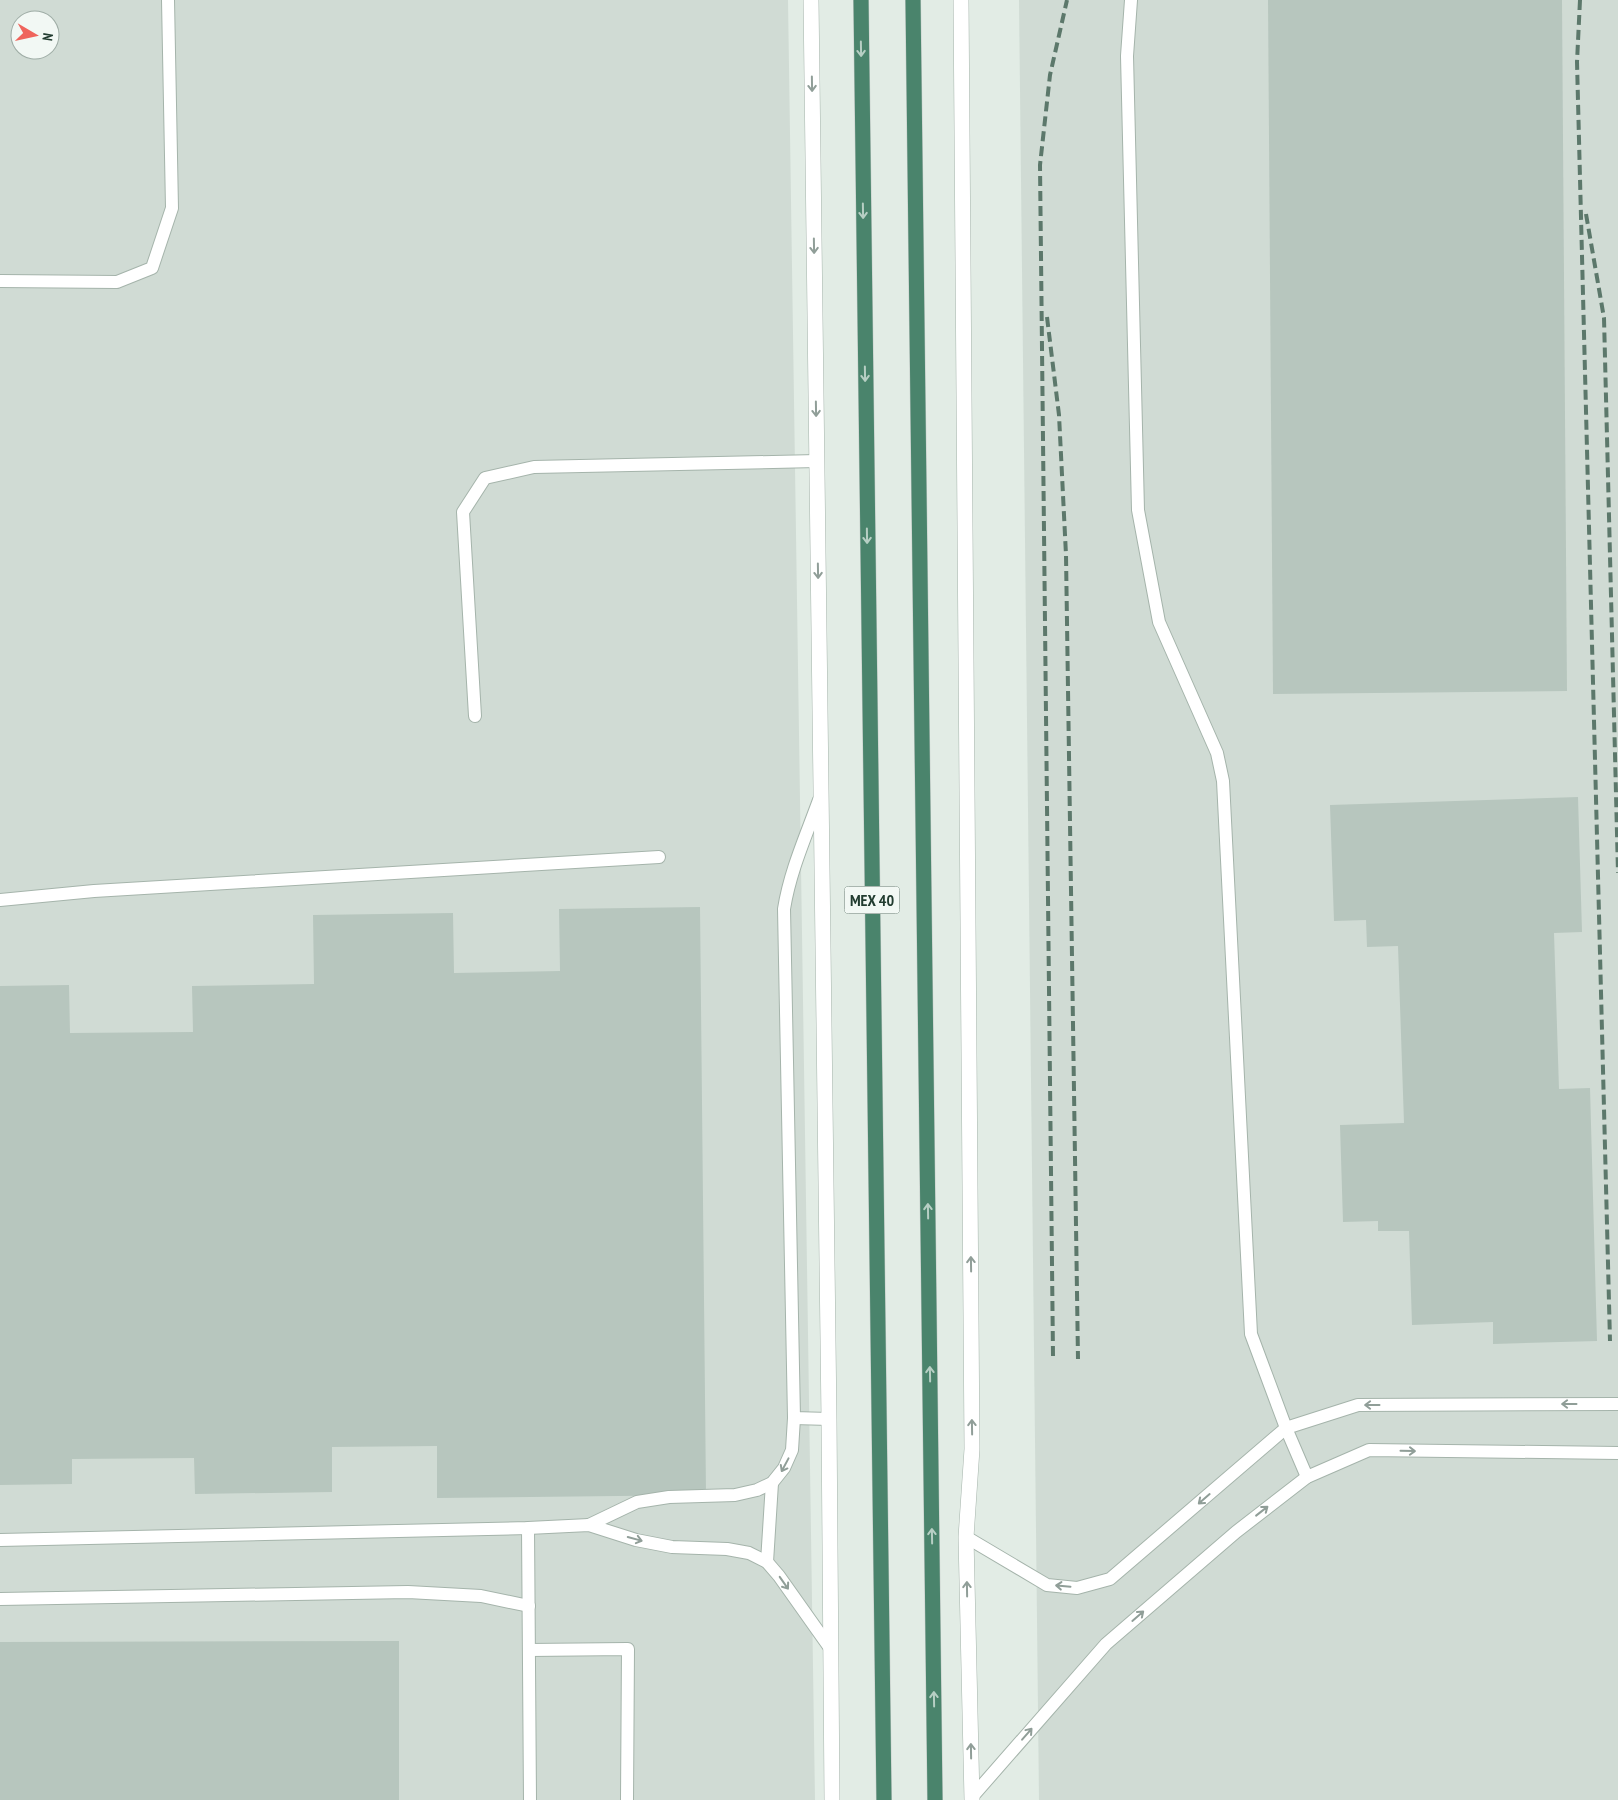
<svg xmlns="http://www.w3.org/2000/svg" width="1618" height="1800" viewBox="0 0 1618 1800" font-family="'PT Sans Narrow',sans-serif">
<rect width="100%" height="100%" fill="#e2ece5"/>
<g fill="#d0dbd4" fill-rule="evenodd">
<path d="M0,0H788L815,1800H0ZM20,20H50V50H20Z"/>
<polygon points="1019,0 1618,0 1618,1800 1039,1800"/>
</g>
<g fill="#b7c6be">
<polygon points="1268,0 1562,0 1567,691 1273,694"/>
<polygon points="1578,797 1582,932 1554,933 1559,1089 1590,1088 1597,1341 1493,1344 1493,1322 1412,1325 1409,1231 1378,1231 1378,1221 1343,1222 1340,1125 1404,1123 1398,946 1367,947 1366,920 1334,921 1330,805"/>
<polygon points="700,907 706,1495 437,1498 437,1446 332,1447 332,1492 195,1494 194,1458 72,1459 72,1484 0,1485 0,986 69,985 70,1033 193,1032 192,986 314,984 313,915 453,913 454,973 560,971 559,909"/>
<polygon points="399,1641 399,1800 0,1800 0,1642"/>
</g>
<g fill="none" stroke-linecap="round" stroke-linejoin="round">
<g stroke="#a5b4ab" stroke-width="14">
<g id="service">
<polyline points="1131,0 1127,56 1138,510 1159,622 1217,753 1223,781 1251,1334 1286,1428 1307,1477"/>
<polyline points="0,281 117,282 152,268 172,208 168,0"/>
<polyline points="475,716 463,512 485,478 534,467 817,461"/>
<path d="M819,800C806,836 790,871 784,909L794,1418L829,1419"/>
<polyline points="0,900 94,891 659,857"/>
<polyline points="589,1525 637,1502 669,1497 735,1495 757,1490 772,1483 784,1468 792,1450 794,1418"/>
<polyline points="528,1528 530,1800"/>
<polyline points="966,1537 1047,1585 1077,1588 1110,1579 1286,1428 1358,1405 1618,1404"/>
<polyline points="0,1540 528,1528 589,1525 636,1540 672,1547 727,1549 749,1553 767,1562 779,1576 830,1648"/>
<polyline points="767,1562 772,1483"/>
<polyline points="0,1599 408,1592 481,1596 529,1606"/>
<polyline points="529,1650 628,1649 627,1800"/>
<polyline points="972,1797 1106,1644 1236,1532 1307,1477 1369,1450 1618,1453"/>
</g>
</g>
<g stroke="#a5b4ab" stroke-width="16">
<g id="tertiary">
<polyline points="811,0 829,1419 832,1800"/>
<polyline points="961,0 972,1449 966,1537 972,1800"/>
</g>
</g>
<g stroke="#c1c8c5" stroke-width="16">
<g id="trunk">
<polyline points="861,0 884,1800"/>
<polyline points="913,0 935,1800"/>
</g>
</g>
<use href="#service" stroke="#fff" stroke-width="12"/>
<use href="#tertiary" stroke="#fff" stroke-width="15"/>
<use href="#trunk" stroke="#4a846c" stroke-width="15"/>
<g stroke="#5c786b" stroke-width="4" stroke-dasharray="10 5" stroke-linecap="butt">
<polyline points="1580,0 1577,62 1610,1341"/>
<polyline points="1586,214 1604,318 1618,873"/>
<polyline points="1047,317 1059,415 1066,555 1078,1359"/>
<polyline points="1053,1356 1040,165 1050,75 1067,0"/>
</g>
</g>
<defs><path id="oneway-shaft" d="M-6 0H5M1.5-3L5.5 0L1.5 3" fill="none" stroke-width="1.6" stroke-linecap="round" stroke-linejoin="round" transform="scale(1.25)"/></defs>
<g stroke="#b7cfc4">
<use href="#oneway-shaft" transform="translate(861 49) rotate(89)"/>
<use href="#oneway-shaft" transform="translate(863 211) rotate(89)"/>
<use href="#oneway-shaft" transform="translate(865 374) rotate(89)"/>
<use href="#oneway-shaft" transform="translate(867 536) rotate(89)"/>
<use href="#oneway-shaft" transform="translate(928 1211) rotate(-91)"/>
<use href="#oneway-shaft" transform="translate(930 1374) rotate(-91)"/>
<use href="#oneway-shaft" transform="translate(932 1536) rotate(-91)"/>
<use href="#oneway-shaft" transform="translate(934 1699) rotate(-91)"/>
</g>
<g stroke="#909e98">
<use href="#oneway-shaft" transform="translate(812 84) rotate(89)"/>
<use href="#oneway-shaft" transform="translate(814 246) rotate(89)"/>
<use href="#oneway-shaft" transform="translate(816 409) rotate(89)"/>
<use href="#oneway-shaft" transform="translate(818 571) rotate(89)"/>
<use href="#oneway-shaft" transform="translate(971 1264) rotate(-91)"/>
<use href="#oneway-shaft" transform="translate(1569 1404) rotate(180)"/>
<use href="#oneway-shaft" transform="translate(1372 1405) rotate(180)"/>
<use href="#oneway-shaft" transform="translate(972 1427) rotate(-91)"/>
<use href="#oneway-shaft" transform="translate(1408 1451) rotate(1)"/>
<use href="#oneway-shaft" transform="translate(785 1465) rotate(118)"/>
<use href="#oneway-shaft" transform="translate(1204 1499) rotate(139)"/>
<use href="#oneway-shaft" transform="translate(1262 1511) rotate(-38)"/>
<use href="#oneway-shaft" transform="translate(635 1539) rotate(15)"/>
<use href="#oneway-shaft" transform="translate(784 1583) rotate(55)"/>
<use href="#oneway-shaft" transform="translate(1063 1586) rotate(-175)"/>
<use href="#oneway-shaft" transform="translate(967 1589) rotate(-91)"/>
<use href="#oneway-shaft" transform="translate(1138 1616) rotate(-41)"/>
<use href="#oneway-shaft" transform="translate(1027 1734) rotate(-49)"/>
<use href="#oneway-shaft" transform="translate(971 1751) rotate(-91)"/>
</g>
<g text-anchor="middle" stroke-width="4" stroke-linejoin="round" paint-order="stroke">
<rect fill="#f2f8f4" stroke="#60746b" stroke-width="1" x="844.5" y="886.5" width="55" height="27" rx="4"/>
<g font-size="16" font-weight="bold" fill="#223c30">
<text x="872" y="906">MEX 40</text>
</g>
</g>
<g transform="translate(35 35) rotate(99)"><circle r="24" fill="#f2f8f4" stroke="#9fada6"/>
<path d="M0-4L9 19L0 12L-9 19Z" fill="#ef645c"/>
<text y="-8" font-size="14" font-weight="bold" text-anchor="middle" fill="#223c30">N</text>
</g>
</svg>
